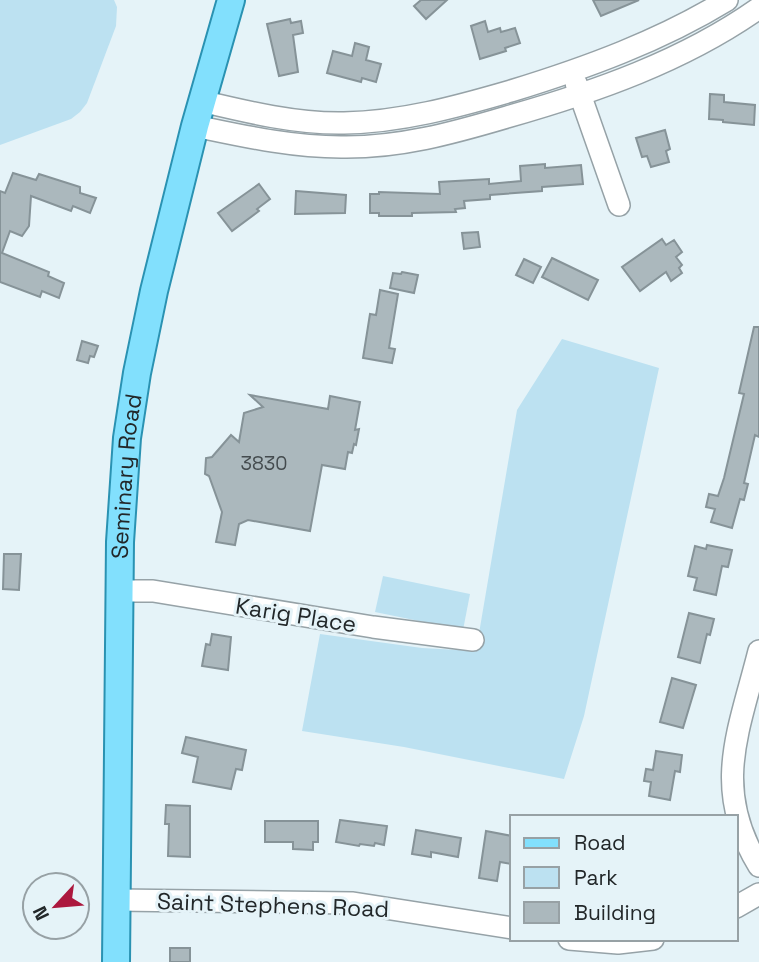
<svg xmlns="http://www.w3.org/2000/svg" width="759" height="962" viewBox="0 0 759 962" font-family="'Space Grotesk',sans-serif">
<rect width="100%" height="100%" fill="#e5f3f8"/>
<g fill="#bce1f1">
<polygon points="0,0 114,0 117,7 116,26 87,103 80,112 71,119 0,145"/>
<polygon points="562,339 659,368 584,716 564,779 404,747 302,731 320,634 422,648 476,651 517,410"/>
<polygon points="383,576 470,594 463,630 375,612"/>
</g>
<g fill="#abb8bd" stroke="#869398" stroke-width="2">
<polygon points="421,0 447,0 426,19 414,6"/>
<polygon points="593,0 639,0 601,16"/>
<polygon points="290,19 291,23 301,21 303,33 293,35 298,72 279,76 267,24"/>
<polygon points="485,21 488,32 500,28 501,32 515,28 520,43 505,48 506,51 480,59 471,26"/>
<polygon points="355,43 369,47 366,60 381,64 376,82 362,78 361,82 327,73 333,51 352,56"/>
<polygon points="710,94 724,95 724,102 755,105 754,125 723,122 723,120 709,119"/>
<polygon points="665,130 670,149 666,151 669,162 651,167 647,156 642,157 636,138"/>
<polygon points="545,164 545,168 581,165 583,184 542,187 542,191 490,195 490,199 464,201 465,208 455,209 456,212 412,213 412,216 379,216 379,213 370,213 370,194 379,194 379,192 440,194 439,182 489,179 489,184 521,181 520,166"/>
<polygon points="13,173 36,180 39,174 80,187 80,193 96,198 90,213 73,206 71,211 31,196 29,226 22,236 10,231 2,253 49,272 48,276 64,283 59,298 42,291 40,297 0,282 0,191 5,193"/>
<polygon points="259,184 270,199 257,209 259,211 232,231 218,213"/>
<polygon points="296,191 346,195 345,213 295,214"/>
<polygon points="478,232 480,247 464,249 462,233"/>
<polygon points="662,239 666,245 674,240 682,252 676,257 682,265 679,268 682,273 671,281 666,272 640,291 622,267"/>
<polygon points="552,258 598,280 588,300 542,277"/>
<polygon points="524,259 541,267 533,283 516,275"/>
<polygon points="402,272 418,275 414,293 390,288 393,273 401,274"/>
<polygon points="380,290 398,294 389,348 395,349 392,363 363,358 370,314 376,315"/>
<polygon points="754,327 759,327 759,437 755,435 744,483 748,484 744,500 740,499 732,528 711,522 715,509 706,507 709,494 718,496 724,478 744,394 739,393"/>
<polygon points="82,341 98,346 94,357 90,356 88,363 77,360"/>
<polygon points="250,395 328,409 330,396 360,402 355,430 359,429 356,445 354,444 352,453 348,452 345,469 322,465 310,531 248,520 239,524 235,545 216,542 222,512 209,476 205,474 206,458 212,457 231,435 239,442 244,413 263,407"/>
<polygon points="707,545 732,550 728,567 722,566 716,595 694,590 697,578 688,576 695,546 706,549"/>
<polygon points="4,554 21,554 19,590 3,589"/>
<polygon points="689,613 714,619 710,635 707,634 700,663 678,657"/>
<polygon points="212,634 231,637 228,670 202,666 206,644 210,645"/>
<polygon points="672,678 696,685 683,728 660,722"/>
<polygon points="186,737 246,750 242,770 236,769 231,789 193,782 198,757 182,753"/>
<polygon points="656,751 682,755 680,772 675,771 670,800 649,796 651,782 644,781 646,769 653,770"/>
<polygon points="166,805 190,806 190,857 168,856 169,824 165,824"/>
<polygon points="340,820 387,826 384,845 375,843 374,846 360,844 359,846 336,842"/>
<polygon points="265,821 318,821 318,842 313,842 313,850 293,849 293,842 265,842"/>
<polygon points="416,830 461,838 458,857 431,852 431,857 412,854"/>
<polygon points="486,831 512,836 512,864 500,862 497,881 479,878"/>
<rect x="170" y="948" width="20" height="14"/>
</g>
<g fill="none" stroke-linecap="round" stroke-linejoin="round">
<g stroke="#96a2a7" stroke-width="24">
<g id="minor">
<polyline points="576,83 619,205"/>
<path d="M201,101C247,112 297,124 344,123C401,122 456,107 511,91C586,68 660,41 727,0"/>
<path d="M195,126C243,136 291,147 341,147C399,148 453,133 507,117C595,92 684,61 759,8"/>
<polyline points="120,591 153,591 373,627 473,640"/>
<path d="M759,651C739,731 711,788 759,866"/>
<polyline points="117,900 353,903 512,928"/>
<polyline points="736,907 759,894"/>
<polyline points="569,939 618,943 653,939"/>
</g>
</g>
<g stroke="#2a92b2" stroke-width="30">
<g id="major">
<path id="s1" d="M116,962L120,542L127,438L137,373L154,291L195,126L231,0"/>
</g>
</g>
<use href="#minor" stroke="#fff" stroke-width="21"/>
<use href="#major" stroke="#82e0fd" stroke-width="26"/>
</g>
<g text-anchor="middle" stroke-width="6" stroke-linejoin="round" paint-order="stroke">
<g font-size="19" fill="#444b4e">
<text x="264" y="470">3830</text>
</g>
<g font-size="23" fill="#222729" stroke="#e5f3f8">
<text dy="8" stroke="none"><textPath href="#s1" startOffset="486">Seminary Road</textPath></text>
<text transform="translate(296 615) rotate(9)" y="8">Karig Place</text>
<text transform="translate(273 905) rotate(2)" y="8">Saint Stephens Road</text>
</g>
</g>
<rect x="510" y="815" width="228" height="126" fill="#e5f3f8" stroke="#97a1a5" stroke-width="2"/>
<rect x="524" y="838" width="35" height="10" fill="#82e0fd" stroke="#97a1a5" stroke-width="2"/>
<text x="574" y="850" font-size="21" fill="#222729">Road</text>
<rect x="524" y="867" width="35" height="21" fill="#bce1f1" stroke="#97a1a5" stroke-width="2"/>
<text x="574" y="885" font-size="21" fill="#222729">Park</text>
<rect x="524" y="902" width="35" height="21" fill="#abb8bd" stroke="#97a1a5" stroke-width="2"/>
<text x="574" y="920" font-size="21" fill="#222729">Building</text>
<g transform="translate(56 906) rotate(244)"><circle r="33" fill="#e5f3f8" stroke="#97a1a5" stroke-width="2"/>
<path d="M0-5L12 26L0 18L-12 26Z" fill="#ac183e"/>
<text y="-10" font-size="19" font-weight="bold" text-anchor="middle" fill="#222729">N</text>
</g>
</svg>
